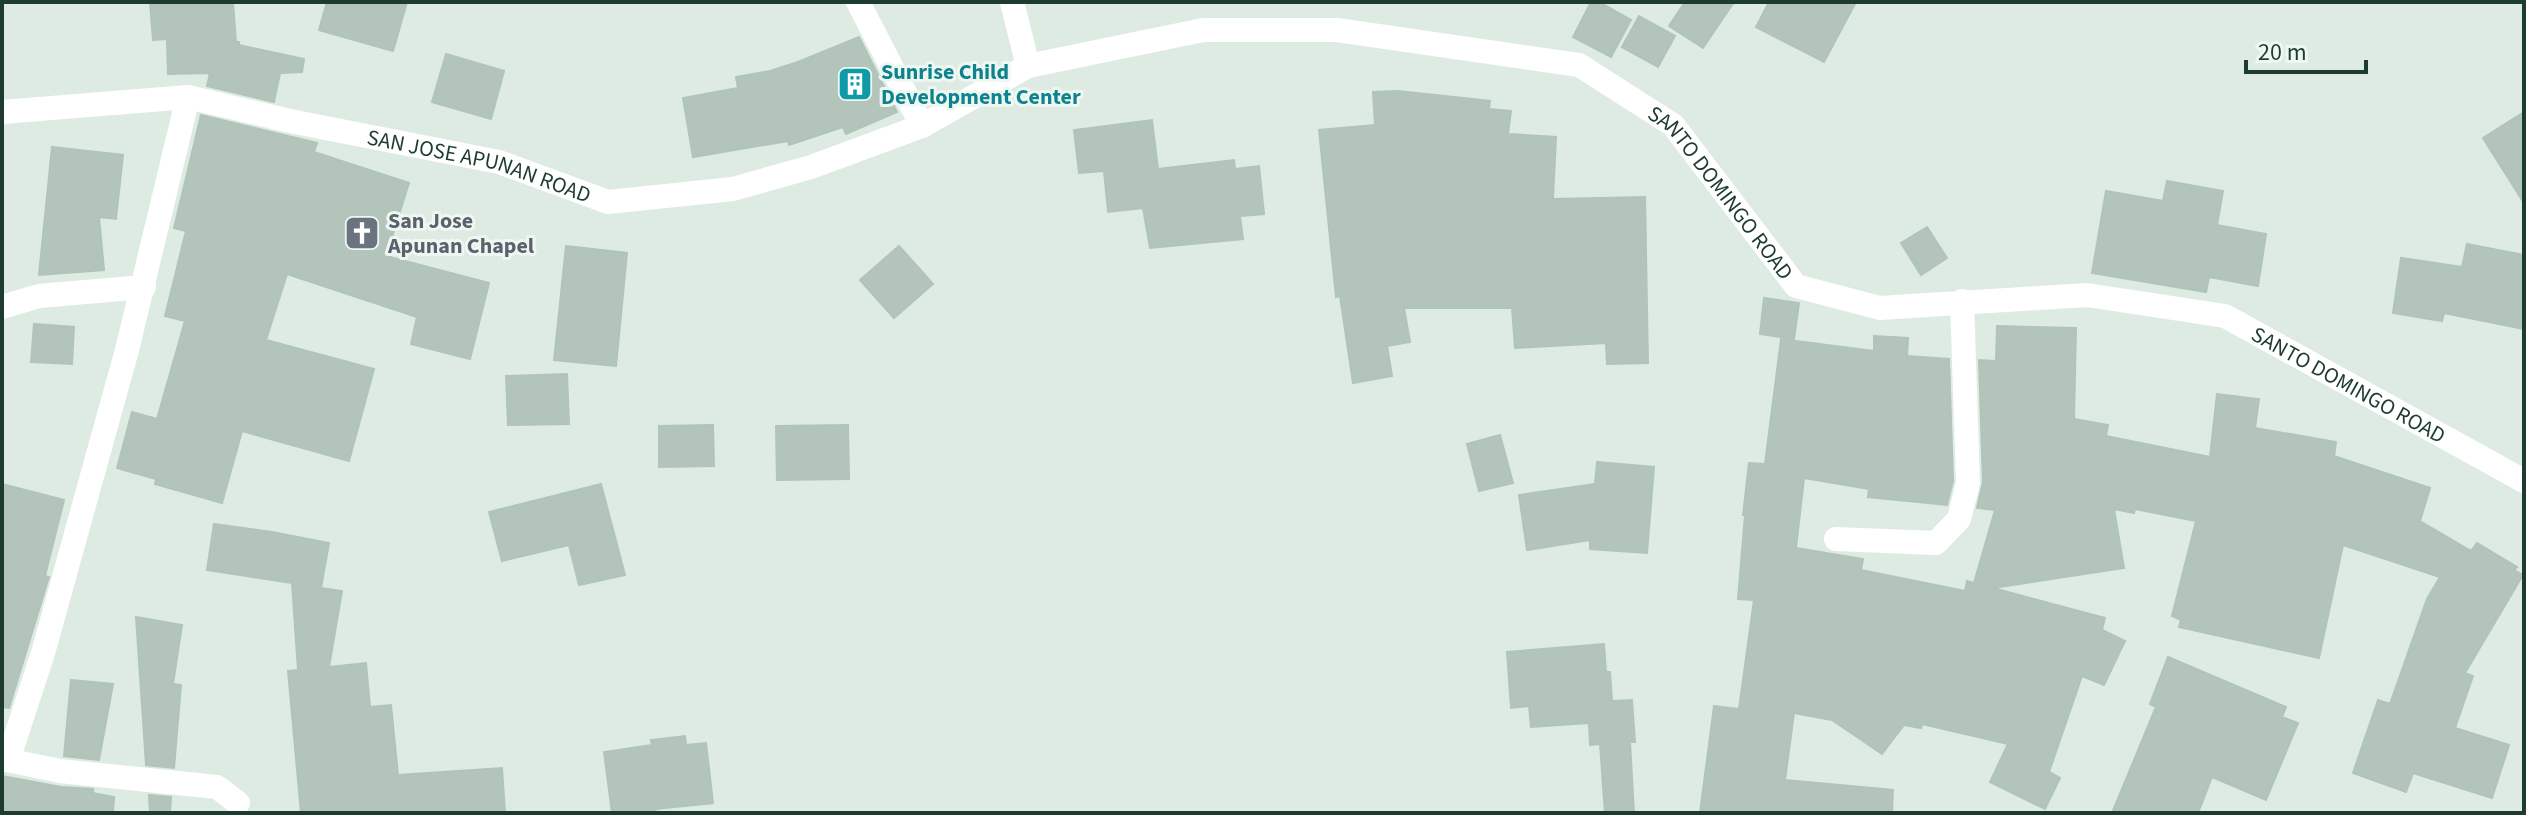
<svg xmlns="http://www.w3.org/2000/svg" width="2526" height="815" viewBox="0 0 2526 815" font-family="'Source Sans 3',sans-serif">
<rect width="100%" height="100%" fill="#deebe3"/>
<g fill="#b3c5bb" stroke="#b0c4b9" stroke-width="2">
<polygon points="150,2 233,2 236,42 239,42 239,45 304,59 302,72 280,73 274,102 207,86 210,73 168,74 167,39 153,40"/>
<polygon points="327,2 407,2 393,51 319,30"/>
<polygon points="1591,2 1599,2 1631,20 1611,57 1573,37"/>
<polygon points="1685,2 1734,2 1703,48 1669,26"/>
<polygon points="1769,2 1856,2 1824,62 1756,27"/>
<polygon points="1639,16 1675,36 1658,67 1622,47"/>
<polygon points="859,37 897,112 846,134 843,127 789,145 788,141 693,157 683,98 738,88 736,77 770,71 798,62"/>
<polygon points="446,54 504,71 491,119 432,102"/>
<polygon points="1398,91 1490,101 1489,109 1511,111 1508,134 1556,137 1553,199 1645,197 1648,363 1607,364 1606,343 1515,348 1512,308 1404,308 1410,342 1387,346 1392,376 1353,383 1340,296 1336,297 1319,130 1375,125 1373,92"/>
<polygon points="2524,112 2524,203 2483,138"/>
<polygon points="201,115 317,143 314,152 409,183 386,256 489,283 470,359 411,344 417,317 287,274 266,340 374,369 349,461 242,431 222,503 155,484 156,479 117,468 132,412 157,419 185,321 165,316 186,231 174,228"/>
<polygon points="1152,120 1158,169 1234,160 1235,169 1259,166 1264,214 1240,216 1243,239 1150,248 1143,208 1108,212 1104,171 1079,173 1074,130"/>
<polygon points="52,147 123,155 116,219 99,217 104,270 39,275"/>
<polygon points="2167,181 2223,191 2217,225 2266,234 2258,286 2209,277 2206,292 2092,273 2106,191 2163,201"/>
<polygon points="1927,227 1947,258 1921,275 1901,243"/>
<polygon points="2467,244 2524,255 2524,329 2444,313 2442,321 2393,313 2401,258 2462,267"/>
<polygon points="566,246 627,253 616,366 554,360"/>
<polygon points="899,246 933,284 894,318 860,280"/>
<polygon points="1764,298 1799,303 1794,339 1760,334"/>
<polygon points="34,324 74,327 72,364 31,362"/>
<polygon points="1997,326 2076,328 2074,419 2108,425 2106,436 2210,457 2217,394 2259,399 2255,428 2336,442 2334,456 2430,488 2420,521 2471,551 2477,543 2517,567 2514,570 2523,575 2465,673 2473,676 2455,728 2509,745 2492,798 2413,773 2406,792 2353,773 2378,700 2390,704 2427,599 2440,577 2343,545 2319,658 2179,627 2181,620 2172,616 2196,521 2135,509 2134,513 2114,509 2124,568 1993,588 2105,618 2102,630 2125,641 2104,685 2082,676 2049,772 2060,778 2045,809 1990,782 2008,744 1922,724 1921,728 1904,725 1882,754 1832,720 1794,713 1785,780 1893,790 1892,813 1700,813 1714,706 1739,709 1754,600 1738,599 1745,515 1743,515 1749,463 1765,464 1781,339 1874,351 1874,336 1908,338 1907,356 1949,359 1953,481 1947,505 1868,497 1869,489 1804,478 1796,548 1863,559 1861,570 1965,591 1967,581 1974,583 1995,510 1977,508 1983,482 1979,360 1996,361"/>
<polygon points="567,374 569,424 508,425 506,376"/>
<polygon points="713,425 714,466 659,467 659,426"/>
<polygon points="848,425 849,479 777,480 776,426"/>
<polygon points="1500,435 1513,483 1479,491 1467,444"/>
<polygon points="1597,462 1654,467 1647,553 1590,549 1590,540 1527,550 1519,495 1595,484"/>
<polygon points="2,484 64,500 45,576 49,577 9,708 2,707"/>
<polygon points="601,484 625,575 579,585 569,545 502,561 489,512"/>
<polygon points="214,524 272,532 329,543 321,588 342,591 329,667 366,663 370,707 391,705 398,775 502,768 505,813 301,813 288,671 298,670 292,583 207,570"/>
<polygon points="136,617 182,625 173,684 181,685 174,768 146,765"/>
<polygon points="1604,644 1606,672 1610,672 1612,701 1632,700 1635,742 1630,742 1634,813 1605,813 1600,744 1590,745 1589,723 1531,727 1529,706 1511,708 1507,652"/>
<polygon points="2168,657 2286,707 2282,717 2298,723 2266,800 2212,777 2198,813 2112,813 2156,707 2150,704"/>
<polygon points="71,680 113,684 99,760 64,756"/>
<polygon points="685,736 686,745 706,743 713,803 655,809 656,813 612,813 604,752 652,745 651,740"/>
<polygon points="2,776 61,787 93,789 93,793 114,797 113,813 2,813"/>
<polygon points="149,795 171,797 170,813 150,813"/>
</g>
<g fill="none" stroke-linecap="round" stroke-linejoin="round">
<polyline stroke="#fff" stroke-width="24" points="858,2 922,126"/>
<g stroke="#fff" stroke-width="24">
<polyline points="1012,2 1028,66"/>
<polyline points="2,307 39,296 144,287"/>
<polyline points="1836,539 1936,543 1959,519 1968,483 1962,301"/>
<polyline points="2,759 60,771 217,787 238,803"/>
<polyline points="8,760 43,653 127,350 188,97"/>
</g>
<path stroke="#fff" stroke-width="24" id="s1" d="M2,112L188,97L290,121L499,162L608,202L733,189L811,167L922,126L1028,66L1203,30H1337L1579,65L1673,125L1796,286L1880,308L2087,295L2225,316L2524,481"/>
</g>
<defs>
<g id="building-square" transform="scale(1.8)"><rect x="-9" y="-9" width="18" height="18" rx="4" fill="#0f9aa8" stroke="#eef7f1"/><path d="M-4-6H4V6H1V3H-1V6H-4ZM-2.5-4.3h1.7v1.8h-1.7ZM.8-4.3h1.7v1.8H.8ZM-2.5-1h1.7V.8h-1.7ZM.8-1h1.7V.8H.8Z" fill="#fff"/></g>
<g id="church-square" transform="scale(1.8)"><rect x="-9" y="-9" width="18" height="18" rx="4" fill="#6b7280" stroke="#eef7f1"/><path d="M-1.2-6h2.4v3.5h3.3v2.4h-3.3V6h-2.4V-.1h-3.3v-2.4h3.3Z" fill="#fff"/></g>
</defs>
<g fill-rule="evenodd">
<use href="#building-square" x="855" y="84"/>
<use href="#church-square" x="362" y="233"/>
</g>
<g text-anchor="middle" stroke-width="6" stroke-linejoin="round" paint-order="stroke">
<g font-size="22" font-weight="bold" fill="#0d838f" stroke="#eef7f1" text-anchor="start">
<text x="881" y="79">Sunrise Child<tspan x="881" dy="25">Development Center</tspan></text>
</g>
<g font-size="22" fill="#1e3b2f" stroke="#eef7f1">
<text dy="8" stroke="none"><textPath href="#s1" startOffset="486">SAN JOSE APUNAN ROAD</textPath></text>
<text dy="8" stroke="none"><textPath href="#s1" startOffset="1818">SANTO DOMINGO ROAD</textPath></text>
<text dy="8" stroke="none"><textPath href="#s1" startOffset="2514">SANTO DOMINGO ROAD</textPath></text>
</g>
<g font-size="22" font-weight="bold" fill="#5b616d" stroke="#eef7f1" text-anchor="start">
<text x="388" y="228">San Jose<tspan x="388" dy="25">Apunan Chapel</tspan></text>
</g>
</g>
<rect width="2526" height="815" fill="none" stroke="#1e3b2f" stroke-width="8"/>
<path d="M2246 60v12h120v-12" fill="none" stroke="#1e3b2f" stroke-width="4"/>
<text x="2258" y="60" font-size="24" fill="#1e3b2f" stroke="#eef7f1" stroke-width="6" paint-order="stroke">20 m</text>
</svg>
